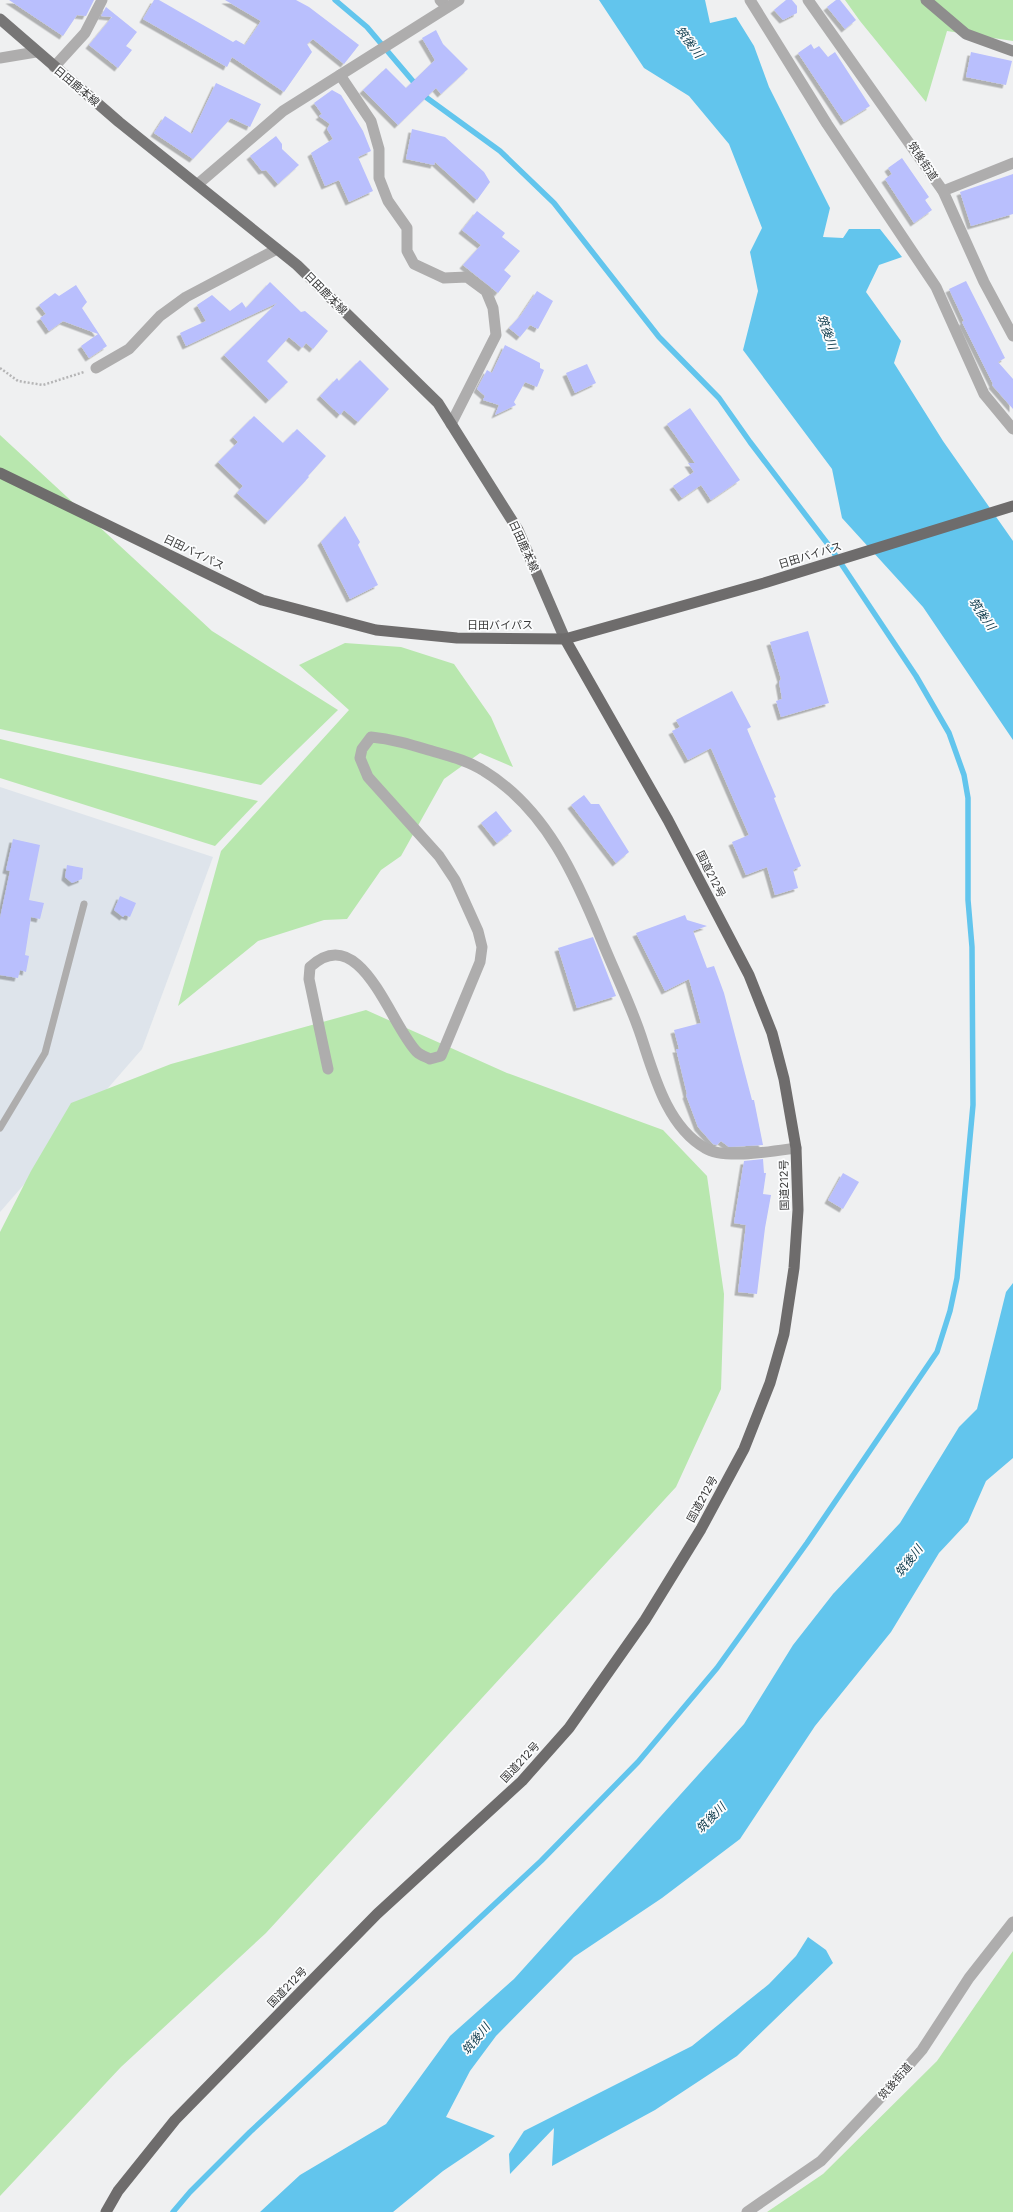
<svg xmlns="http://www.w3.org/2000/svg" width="1013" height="2212" viewBox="0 0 1013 2212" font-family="Inter,'Noto Sans JP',sans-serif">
<defs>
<filter id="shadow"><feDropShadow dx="-3.5" dy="3.5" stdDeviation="0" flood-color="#0004"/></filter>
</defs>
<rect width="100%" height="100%" fill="#eff0f1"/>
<polygon fill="#dee4eb" points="0,787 213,857 142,1049 0,1212"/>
<g fill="#b8e7ae">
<polygon points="845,0 1013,0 1013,41 947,31 926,102 860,21"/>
<polygon points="0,435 212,631 338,710 261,785 0,729"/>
<polygon points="345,643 401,647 454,664 491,717 513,767 480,753 444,779 401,856 381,870 347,919 324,920 258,941 178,1006 221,851 349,710 299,665"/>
<polygon points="0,739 258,801 215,846 0,778"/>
<polygon points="366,1010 507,1073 663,1130 707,1176 724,1294 721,1389 676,1487 266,1933 121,2067 0,2196 0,1232 31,1171 71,1103 171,1064"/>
<polygon points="1013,1951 1013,2212 767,2212 823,2174 937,2061"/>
</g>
<g fill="#62c5ed">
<polygon points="599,0 705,0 710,23 736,17 754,46 769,87 830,208 823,237 843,238 849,229 880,229 902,257 879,265 866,292 901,341 894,363 943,441 1013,541 1013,740 923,607 842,518 832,469 743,350 758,291 750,252 762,228 729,144 689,96 644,68"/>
<polygon points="1013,1283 1013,1458 986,1481 968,1522 939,1553 891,1632 815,1726 740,1839 662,1898 574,1957 496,2036 470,2071 446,2117 495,2136 443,2171 393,2212 260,2212 300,2175 386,2124 450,2036 514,1979 744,1724 793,1645 833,1594 900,1523 959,1427 977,1409 1006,1292"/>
<polygon points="808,1937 826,1950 833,1963 737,2056 655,2110 552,2166 554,2128 510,2174 509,2154 524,2131 692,2046 769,1984 796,1956"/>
</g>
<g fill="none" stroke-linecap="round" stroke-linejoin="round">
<g stroke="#62c5ed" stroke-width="5.5">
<polyline points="335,0 367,27 417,86"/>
<polyline points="173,2212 190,2192 250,2132 541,1861 638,1762 717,1668 807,1543 937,1352 950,1311 957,1278 973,1105 972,947 968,900 968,798 964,775 949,733 916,676 830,547 750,442 719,398 659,337 554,203 500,151 427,98 422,92"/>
</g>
</g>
<g fill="#b9bffd" filter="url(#shadow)">
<polygon points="9,0 94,0 86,16 77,15 63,36"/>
<polygon points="154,0 159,0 233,42 236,40 245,45 261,21 225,0 296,0 309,7 359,45 344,64 313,39 307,44 312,52 284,92 232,57 227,67 143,19"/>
<polygon points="786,0 792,0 797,6 797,13 783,20 774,10"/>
<polygon points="836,0 840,0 856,20 845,29 827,7"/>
<polygon points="106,7 137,32 126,46 132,50 118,68 89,45 112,17 101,16"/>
<polygon points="436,30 443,44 468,69 441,94 436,88 398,125 363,90 386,68 406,88 435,60 422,38"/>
<polygon points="811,44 814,49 819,46 828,57 835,52 870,106 844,122 798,53"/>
<polygon points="971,52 1012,61 1006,85 966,77"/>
<polygon points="216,83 261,104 250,127 231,118 193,159 154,133 165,116 192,134"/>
<polygon points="332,90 341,95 363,131 371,151 358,157 373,191 349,202 339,180 325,186 311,153 333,139 327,129 330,124 319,116 322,114 314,103"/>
<polygon points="412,129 445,137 484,172 490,182 477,200 435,162 434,165 406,159"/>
<polygon points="276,136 282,144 282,149 299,165 278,184 266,170 262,171 250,156"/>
<polygon points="902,158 929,197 925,200 932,210 914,223 885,179 892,174 888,168"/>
<polygon points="1013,174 1013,214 971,226 960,192"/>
<polygon points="477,211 505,233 502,237 520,251 504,270 511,276 498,293 463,265 481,245 462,230"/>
<polygon points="966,281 1005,358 998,362 1013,379 1013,409 992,385 993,384 962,322 964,321 949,289"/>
<polygon points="270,282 301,312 305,311 328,331 313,349 306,343 302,348 289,337 267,361 288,382 269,400 224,355 277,303 186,346 180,333 206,321 197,305 212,295 230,311 242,302 246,308"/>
<polygon points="76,285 87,302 82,308 107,346 89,358 81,346 98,334 63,321 49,331 40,318 46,314 39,305 55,293 59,296"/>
<polygon points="537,291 553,301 538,329 530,325 520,337 509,328 521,315"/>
<polygon points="505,345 540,363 540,368 544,370 537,387 525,382 514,402 516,405 495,415 499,405 483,400 485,396 477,389 487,370 492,373"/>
<polygon points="360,360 389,389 358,422 344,410 340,415 320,396 337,378 339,381"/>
<polygon points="587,364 596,383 575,393 566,373"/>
<polygon points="690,408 740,480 711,500 701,485 682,498 673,486 694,472 688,463 695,463 667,424"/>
<polygon points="254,416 283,443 297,429 326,456 308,476 309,477 268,521 237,493 243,486 218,462 238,442 233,437"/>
<polygon points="345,516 360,542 358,545 378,585 350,599 321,542"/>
<polygon points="808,631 829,703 781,717 776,701 782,699 779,682 781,679 770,642"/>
<polygon points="732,691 751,727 747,729 776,797 774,798 801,866 793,870 798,888 775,895 767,867 746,875 732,842 749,835 711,748 688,760 672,731 680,727 676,720"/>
<polygon points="584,795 591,804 599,804 629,852 616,863 571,805"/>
<polygon points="496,811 512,831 497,843 481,823"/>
<polygon points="13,839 40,845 29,900 44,903 40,919 31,917 25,955 29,956 26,972 20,970 18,978 0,975 0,918 10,871 6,870"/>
<polygon points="67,865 83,868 82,879 72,883 65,877"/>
<polygon points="120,896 136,903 130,917 125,915 123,917 114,910"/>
<polygon points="685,915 687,920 707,926 693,931 707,968 714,966 724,993 752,1100 754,1100 763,1145 729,1147 721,1141 717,1145 713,1144 698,1127 686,1095 687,1094 676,1049 679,1049 674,1030 701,1023 689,979 665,991 636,933"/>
<polygon points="593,937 616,996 577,1008 558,948"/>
<polygon points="763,1159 764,1173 766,1173 763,1194 771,1195 765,1228 757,1294 738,1292 746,1225 734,1223 744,1161"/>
<polygon points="843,1173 859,1182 843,1209 828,1200"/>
</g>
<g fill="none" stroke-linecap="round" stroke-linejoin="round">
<polyline stroke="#b5b5b6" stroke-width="2.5" stroke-dasharray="2 2" stroke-linecap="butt" points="0,368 18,381 43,385 84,372"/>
<polyline stroke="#aeadad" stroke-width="7" points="0,1128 45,1053 84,904"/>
<g stroke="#aeadad" stroke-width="11">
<polyline points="440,0 447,7"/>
<polyline points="750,0 827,124 936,287 984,394 1013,429"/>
<polyline points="0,58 36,52"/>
<polyline points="54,67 85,33 102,0"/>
<polyline points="340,75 371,121 379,149 379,178 388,201 407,228 407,251 414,264 444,278 467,277 486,291 493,308 496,335 451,424"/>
<polyline points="198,184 283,111 459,0"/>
<polyline points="943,191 1013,163"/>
<polyline points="96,368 129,349 160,316 186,297 277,249"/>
<path d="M328,1069L309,979L310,967C361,920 390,1025 417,1052C420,1055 426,1057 430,1059L441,1056L480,962L482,947L478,931L455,880L439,856L368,777L360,758L362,749L371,737C393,739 412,745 432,751C449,756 469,761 484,771C546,809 576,877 602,941C615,973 630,1003 641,1036C654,1075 667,1126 705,1148C724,1160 774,1151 796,1148"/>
</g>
<g stroke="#aeadad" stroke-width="11">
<polyline points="808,0 943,191 984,282 1013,336"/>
<polyline points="747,2212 821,2161 881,2097 922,2050 969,1978 1013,1922"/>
</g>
<polyline stroke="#8e8d8d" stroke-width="11" points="926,0 966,34 1013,51"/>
<polyline stroke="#777676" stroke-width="11" points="0,19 119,122 297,265 438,403 518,530 565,639"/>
<g stroke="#6e6c6c" stroke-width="11">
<polyline points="0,473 262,600 376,630 457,638 565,639 764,583 1013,506"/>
<polyline points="106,2212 118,2191 175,2120 377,1914 522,1781 569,1728 645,1620 701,1529 744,1449 770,1383 784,1334 794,1268 798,1210 796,1148 784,1079 772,1033 749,975 668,820 565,639"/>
</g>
</g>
<g text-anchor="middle" stroke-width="3.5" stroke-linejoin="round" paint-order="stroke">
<g font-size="11" fill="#383838" stroke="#fcfdfe">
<text transform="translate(77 86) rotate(40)" y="4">日田鹿本線</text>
<text transform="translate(923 161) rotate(56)" y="4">筑後街道</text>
<text transform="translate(326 293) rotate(45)" y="4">日田鹿本線</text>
<text transform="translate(524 546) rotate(65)" y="4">日田鹿本線</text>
<text transform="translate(194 552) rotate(26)" y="4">日田バイパス</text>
<text transform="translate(810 555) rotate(-17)" y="4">日田バイパス</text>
<text x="500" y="629">日田バイパス</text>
<text transform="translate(711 874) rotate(63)" y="4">国道212号</text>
<text transform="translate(784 1185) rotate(-91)" y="4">国道212号</text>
<text transform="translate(702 1499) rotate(-61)" y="4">国道212号</text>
<text transform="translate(520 1762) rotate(-47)" y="4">国道212号</text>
<text transform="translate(287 1987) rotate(-46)" y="4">国道212号</text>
<text transform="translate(895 2081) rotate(-49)" y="4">筑後街道</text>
</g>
<g font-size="12" font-style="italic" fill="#0c394a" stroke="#fcfdfe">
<text transform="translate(689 42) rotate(53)" y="4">筑後川</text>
<text transform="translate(827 332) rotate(71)" y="4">筑後川</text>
<text transform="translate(982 614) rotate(55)" y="4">筑後川</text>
<text transform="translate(909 1561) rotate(-52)" y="4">筑後川</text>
<text transform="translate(711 1818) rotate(-46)" y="4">筑後川</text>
<text transform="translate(476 2039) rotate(-51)" y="4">筑後川</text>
</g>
</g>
</svg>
